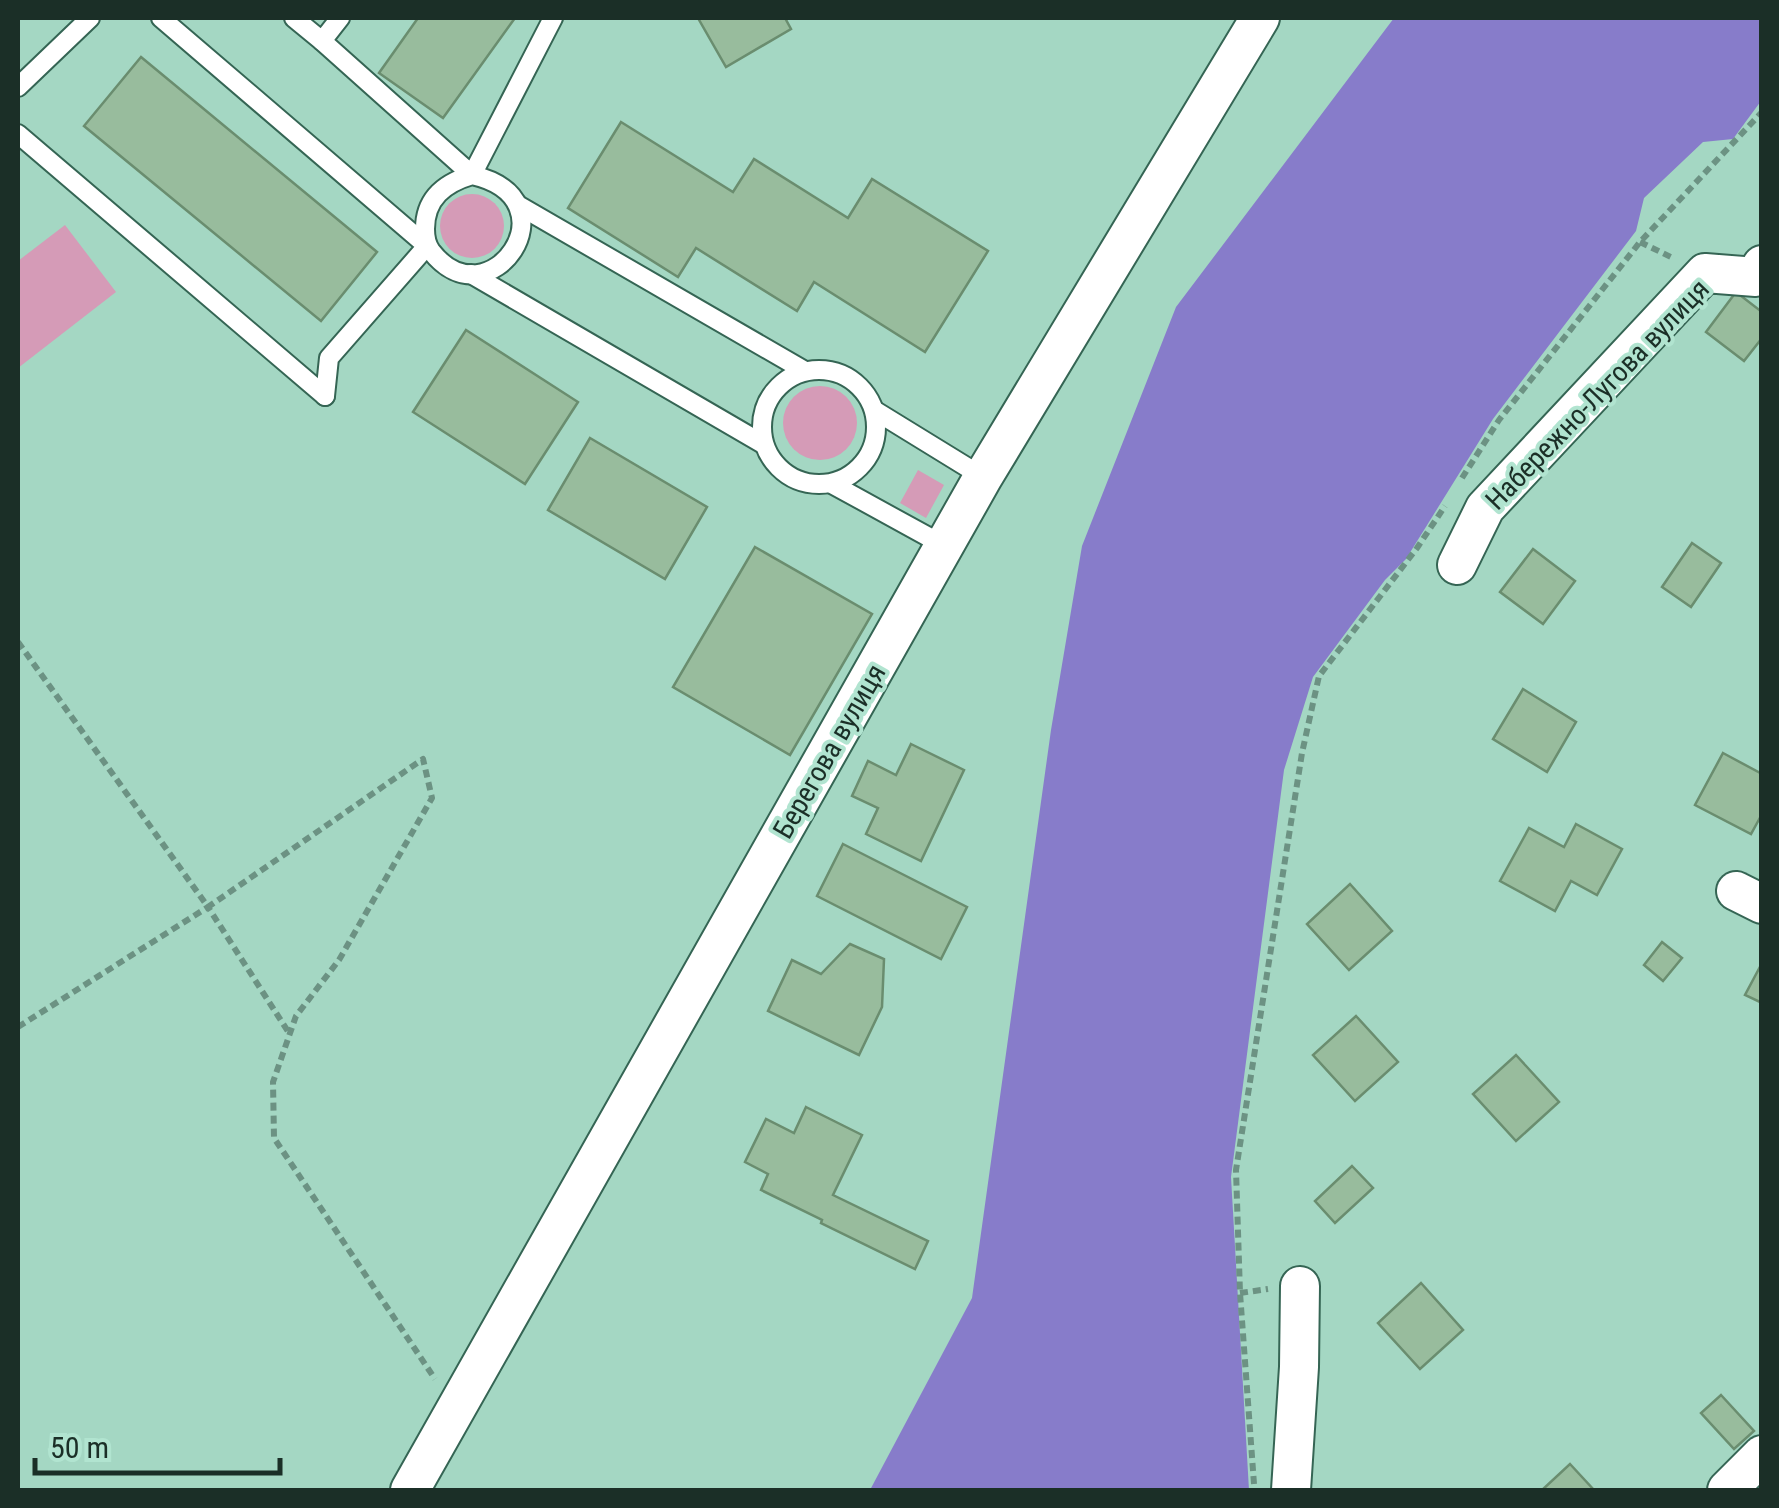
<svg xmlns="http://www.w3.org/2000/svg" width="1779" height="1508" viewBox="0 0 1779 1508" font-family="'Roboto Condensed',sans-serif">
<rect width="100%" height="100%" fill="#a4d7c3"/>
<g fill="#d59bb7">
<circle cx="472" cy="226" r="32"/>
<polygon points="65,225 116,292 18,368 18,261"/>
<circle cx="820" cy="423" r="37"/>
<polygon points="918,470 944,485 926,518 900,503"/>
</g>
<polygon fill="#877cca" points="1394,18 1761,18 1761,101 1733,139 1703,142 1644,198 1636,231 1493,419 1406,559 1385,580 1313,677 1284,770 1231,1177 1249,1490 870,1490 972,1298 1051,730 1082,546 1176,307"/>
<g fill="#98bc9d" stroke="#6a8d6f" stroke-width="2.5">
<polygon points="418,18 515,18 443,118 379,73"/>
<polygon points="698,18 785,18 791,29 726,67"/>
<polygon points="141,57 377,252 321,321 84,126"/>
<polygon points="621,122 733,192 754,159 848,218 872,179 988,251 925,352 814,282 797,311 696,248 678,277 568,208"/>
<polygon points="1736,292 1762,312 1762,338 1744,361 1706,332"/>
<polygon points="466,330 578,402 525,484 413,412"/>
<polygon points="590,438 707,507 665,579 548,510"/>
<polygon points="1692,543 1721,563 1691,607 1662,587"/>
<polygon points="755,547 872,614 790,755 673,687"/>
<polygon points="1533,549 1575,581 1543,624 1500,592"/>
<polygon points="1523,689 1576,722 1547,772 1493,739"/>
<polygon points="911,744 964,770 921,861 866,834 878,808 852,796 868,761 896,775"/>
<polygon points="1723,753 1762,774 1762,814 1751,834 1695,805"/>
<polygon points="1576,824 1622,849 1597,895 1571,881 1555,911 1500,881 1529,828 1564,847"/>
<polygon points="843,844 967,907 941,959 817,896"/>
<polygon points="1350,884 1392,931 1349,970 1307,924"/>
<polygon points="1662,942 1682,958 1663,981 1644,965"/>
<polygon points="850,944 884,959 882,1007 859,1055 768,1011 792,960 821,974"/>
<polygon points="1762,963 1762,1003 1745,995"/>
<polygon points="1356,1016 1398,1062 1355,1101 1313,1055"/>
<polygon points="1516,1055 1559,1102 1516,1141 1473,1094"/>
<polygon points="806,1107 862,1135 833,1195 928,1241 915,1269 821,1223 822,1220 761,1190 768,1174 745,1162 766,1119 794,1133"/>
<polygon points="1352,1166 1373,1188 1335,1223 1315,1201"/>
<polygon points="1421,1283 1463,1330 1420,1369 1378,1323"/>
<polygon points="1721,1395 1754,1431 1734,1449 1701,1413"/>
<polygon points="1570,1464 1594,1490 1542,1490"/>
</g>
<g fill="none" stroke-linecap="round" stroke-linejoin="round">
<g stroke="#356554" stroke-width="22">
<g id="lane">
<polyline points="161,18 427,246 329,358 325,396"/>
<polyline points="294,18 322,41 340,18"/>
<polyline points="322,41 472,175 553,18"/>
<polyline points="18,87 90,18"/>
<polyline points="18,134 325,396"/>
<path d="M472,175C578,199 489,326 431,251C426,244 425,238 425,229C425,198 445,183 472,175Z"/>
<polyline points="518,205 805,371"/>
<polyline points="471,274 763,444"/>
<circle cx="819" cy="427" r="57"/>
<polyline points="874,410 983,477"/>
<polyline points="832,484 945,546"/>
</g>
</g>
<g stroke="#356554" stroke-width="42">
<g id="street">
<polyline points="1457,565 1485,508 1705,273 1756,277 1762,265"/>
<polyline points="1736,891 1762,904"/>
<polyline points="410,1490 983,477 1260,18"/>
<polyline points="1291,1490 1299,1367 1300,1286"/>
<polyline points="1727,1490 1762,1455"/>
</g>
</g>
<g stroke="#6c9283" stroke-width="6" stroke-dasharray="8 5" stroke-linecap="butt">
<polyline points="1640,242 1675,259"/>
<polyline points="1462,478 1499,420 1640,242 1762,112"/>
<polyline points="18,642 208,907 423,759 432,798 339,960 296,1016 273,1082 274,1138 435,1379"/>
<polyline points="18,1027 208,907 289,1033"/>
<polyline points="1240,1293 1268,1289"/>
<polyline points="1254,1484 1240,1293 1236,1170 1302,753 1319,676 1417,548 1445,506"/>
</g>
<use href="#lane" stroke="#fff" stroke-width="18"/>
<use href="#street" stroke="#fff" stroke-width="38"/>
</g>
<g text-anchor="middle" stroke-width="8" stroke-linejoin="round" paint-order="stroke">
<g font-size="28" fill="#1b2f27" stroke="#b1e4d0">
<text transform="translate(1597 394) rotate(-46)" y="10">Набережно-Лугова вулиця</text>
<text transform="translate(829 751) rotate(-60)" y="10">Берегова вулиця</text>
</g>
</g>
<rect width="1779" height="1508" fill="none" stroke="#1b2f27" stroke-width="40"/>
<path d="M35 1458v15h245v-15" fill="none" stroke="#1b2f27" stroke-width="5"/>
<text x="50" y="1458" font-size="30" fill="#1b2f27" stroke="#b1e4d0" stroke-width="8" paint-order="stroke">50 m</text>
</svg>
